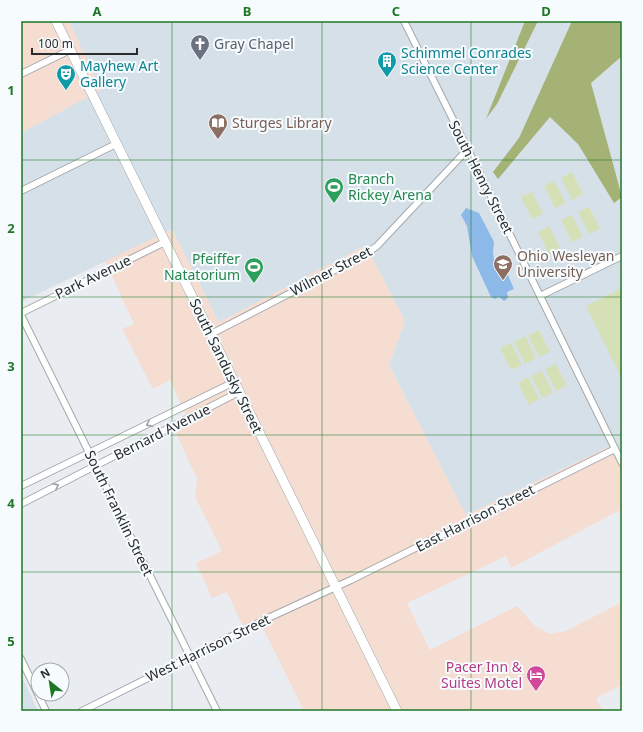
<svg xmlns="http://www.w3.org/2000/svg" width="643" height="732" viewBox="0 0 643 732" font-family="'Noto Sans',sans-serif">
<rect width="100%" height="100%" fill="#e9edf1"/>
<g fill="#f5ddd2">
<polygon points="21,21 69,21 102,90 21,133"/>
<polygon points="172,229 219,322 366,245 405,321 389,365 466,515 616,443 622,455 622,509 511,568 506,556 407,603 430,650 517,606 535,626 550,634 566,631 622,602 622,685 596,698 603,711 304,711 263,628 247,635 227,592 212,598 196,563 222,551 195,497 197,479 174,429 189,422 170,380 153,389 122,329 134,324 105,261"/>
</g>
<g fill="#d6e0e9">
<polygon points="69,21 622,21 622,455 616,443 466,515 389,365 405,321 366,245 219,322 172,229 21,302 21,133 101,90"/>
<polygon points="21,675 38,711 21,711"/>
</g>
<g fill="#d6e0b7">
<polygon points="572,172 583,194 572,200 561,178"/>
<polygon points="554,181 566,203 555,208 544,186"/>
<polygon points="532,192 543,214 532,219 521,197"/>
<polygon points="589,207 600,229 589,234 578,212"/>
<polygon points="572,215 583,237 572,242 561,220"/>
<polygon points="549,226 560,248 549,254 538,232"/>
<polygon points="622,288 622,379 586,306"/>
<polygon points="539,330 550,352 539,357 528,335"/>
<polygon points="525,336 536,358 525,364 514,342"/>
<polygon points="511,343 522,365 511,370 500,348"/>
<polygon points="556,364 567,386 556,391 545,369"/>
<polygon points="542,371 553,393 542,398 531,376"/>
<polygon points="528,377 539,399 529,405 518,383"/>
</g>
<g fill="#a4b276">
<polygon points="525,21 538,21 497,104 486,119"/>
<polygon points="572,21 622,21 622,56 591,83 622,197 614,203 578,144 550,117 498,179 493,172 519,138"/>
</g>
<polygon fill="#8cb9e7" points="466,208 479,213 494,242 493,252 494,260 503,264 514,289 507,292 508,298 504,301 499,297 495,299 491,297 472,256 467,226 461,215"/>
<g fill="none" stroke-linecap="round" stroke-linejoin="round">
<g stroke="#a4a8ab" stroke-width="8">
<g id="street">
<polyline points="404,21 488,190 622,463"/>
<polyline points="21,74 70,50"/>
<polyline points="21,191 116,144"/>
<polyline points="540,296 622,256"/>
<polyline points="21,313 165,242"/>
<polyline points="21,315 217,711"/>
<polyline points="211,334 364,255 377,246 467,150"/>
<polyline points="21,486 234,382"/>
<polyline points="21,504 239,392"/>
<polyline points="21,659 46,711"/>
<polyline points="82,711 266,619 351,580 615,449"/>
</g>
</g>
<g stroke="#a4a8ab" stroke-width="10">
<polyline id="secondary" points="56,21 397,711"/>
</g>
<use href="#street" stroke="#fff" stroke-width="6"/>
<use href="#secondary" stroke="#fff" stroke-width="9"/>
</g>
<defs><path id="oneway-chevron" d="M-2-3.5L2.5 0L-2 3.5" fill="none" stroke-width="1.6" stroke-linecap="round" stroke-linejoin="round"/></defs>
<g stroke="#a0a0a1">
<use href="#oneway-chevron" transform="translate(149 424) rotate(154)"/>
<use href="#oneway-chevron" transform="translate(56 486) rotate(-27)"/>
</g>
<path fill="none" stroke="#1f7725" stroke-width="1" stroke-opacity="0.55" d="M172,21V711M322,21V711M471,21V711M21,160H622M21,297H622M21,435H622M21,572H622"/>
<defs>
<g id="church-pin" transform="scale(1)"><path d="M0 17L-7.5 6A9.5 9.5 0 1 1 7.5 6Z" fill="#6b7280" stroke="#f6fbfe"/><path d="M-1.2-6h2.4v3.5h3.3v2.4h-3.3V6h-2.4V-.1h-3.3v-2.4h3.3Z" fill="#fff"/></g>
<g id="building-pin" transform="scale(1)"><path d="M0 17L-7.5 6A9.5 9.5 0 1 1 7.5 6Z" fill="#0f9aa8" stroke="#f6fbfe"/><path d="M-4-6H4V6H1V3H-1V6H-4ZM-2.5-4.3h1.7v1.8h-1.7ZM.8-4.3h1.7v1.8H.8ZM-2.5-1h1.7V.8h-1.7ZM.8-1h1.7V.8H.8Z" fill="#fff"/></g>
<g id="theatre-pin" transform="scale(1)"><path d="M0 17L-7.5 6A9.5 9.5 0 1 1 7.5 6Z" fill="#0f9aa8" stroke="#f6fbfe"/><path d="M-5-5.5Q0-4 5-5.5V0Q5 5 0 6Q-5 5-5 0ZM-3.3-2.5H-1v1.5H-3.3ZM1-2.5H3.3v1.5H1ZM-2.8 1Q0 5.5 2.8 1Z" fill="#fff"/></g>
<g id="library-pin" transform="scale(1)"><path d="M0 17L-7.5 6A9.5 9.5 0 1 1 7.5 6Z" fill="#8d6e63" stroke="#f6fbfe"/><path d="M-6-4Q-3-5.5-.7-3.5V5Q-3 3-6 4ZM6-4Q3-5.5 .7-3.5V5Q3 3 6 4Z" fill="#fff"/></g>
<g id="stadium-pin" transform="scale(1)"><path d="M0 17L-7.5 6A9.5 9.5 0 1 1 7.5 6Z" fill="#2e9e5b" stroke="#f6fbfe"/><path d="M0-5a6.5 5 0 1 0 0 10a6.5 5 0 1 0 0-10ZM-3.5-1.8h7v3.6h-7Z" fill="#fff"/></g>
<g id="university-pin" transform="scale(1)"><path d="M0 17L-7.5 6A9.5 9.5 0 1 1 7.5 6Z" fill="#8d6e63" stroke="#f6fbfe"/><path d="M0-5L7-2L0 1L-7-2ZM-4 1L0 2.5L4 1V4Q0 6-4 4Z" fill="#fff"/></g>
<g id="hotel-pin" transform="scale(1)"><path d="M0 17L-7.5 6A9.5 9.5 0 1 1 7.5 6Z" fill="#d1479c" stroke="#f6fbfe"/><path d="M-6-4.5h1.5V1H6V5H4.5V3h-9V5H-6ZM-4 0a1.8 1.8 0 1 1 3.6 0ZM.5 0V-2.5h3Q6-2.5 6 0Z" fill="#fff"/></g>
</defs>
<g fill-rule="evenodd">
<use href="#church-pin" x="200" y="44"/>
<use href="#building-pin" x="387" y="61"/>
<use href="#theatre-pin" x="66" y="74"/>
<use href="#library-pin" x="218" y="123"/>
<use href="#stadium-pin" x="334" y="187"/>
<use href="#university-pin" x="503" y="264"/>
<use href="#stadium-pin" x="254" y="267"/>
<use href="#hotel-pin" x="536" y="675"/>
</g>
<g text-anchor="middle" stroke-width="4" stroke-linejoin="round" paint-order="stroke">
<g font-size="14" fill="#5b616d" stroke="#f6fbfe" text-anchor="start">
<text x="214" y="49">Gray Chapel</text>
</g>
<g font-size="14" fill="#0d838f" stroke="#f6fbfe" text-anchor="start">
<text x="401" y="58">Schimmel Conrades<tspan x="401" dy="16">Science Center</tspan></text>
<text x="80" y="71">Mayhew Art<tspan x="80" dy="16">Gallery</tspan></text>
</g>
<g font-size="14" fill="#785e54" stroke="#f6fbfe" text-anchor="start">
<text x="232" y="128">Sturges Library</text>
<text x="517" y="261">Ohio Wesleyan<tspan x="517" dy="16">University</tspan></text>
</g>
<g font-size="14" fill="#2b2c2e" stroke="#f6fbfe">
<text transform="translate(481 177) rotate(63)" y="5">South Henry Street</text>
<text transform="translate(331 271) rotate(-28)" y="5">Wilmer Street</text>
<text transform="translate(93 277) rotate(-26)" y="5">Park Avenue</text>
<text transform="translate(226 366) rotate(64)" y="5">South Sandusky Street</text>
<text transform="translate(162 432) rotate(-27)" y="5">Bernard Avenue</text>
<text transform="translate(119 513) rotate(64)" y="5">South Franklin Street</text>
<text transform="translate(475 518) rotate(-27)" y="5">East Harrison Street</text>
<text transform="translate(208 648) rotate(-26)" y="5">West Harrison Street</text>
</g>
<g font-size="14" fill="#27864d" stroke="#f6fbfe" text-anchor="start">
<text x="348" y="184">Branch<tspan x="348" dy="16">Rickey Arena</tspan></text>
<text x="240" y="264" text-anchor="end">Pfeiffer<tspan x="240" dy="16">Natatorium</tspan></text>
</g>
<g font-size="14" fill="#b23c85" stroke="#f6fbfe" text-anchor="end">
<text x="522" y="672">Pacer Inn &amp;<tspan x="522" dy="16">Suites Motel</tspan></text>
</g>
</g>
<rect width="643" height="732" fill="none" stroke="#f6fbfe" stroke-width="44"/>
<g transform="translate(50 682) rotate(330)"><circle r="19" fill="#f6fbfe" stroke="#a5a8ab"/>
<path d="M0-3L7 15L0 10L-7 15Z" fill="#1f7725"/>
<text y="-6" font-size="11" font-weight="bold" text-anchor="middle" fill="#2b2c2e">N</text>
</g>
<path d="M32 48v6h105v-6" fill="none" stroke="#2b2c2e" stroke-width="2"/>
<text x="38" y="48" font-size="12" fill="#2b2c2e" stroke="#f6fbfe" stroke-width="3" paint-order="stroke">100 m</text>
<rect x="22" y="22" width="599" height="688" fill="none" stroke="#1f7725" stroke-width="1.5"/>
<g font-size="13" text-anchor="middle" font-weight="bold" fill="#1f7725">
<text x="97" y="16">A</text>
<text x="247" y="16">B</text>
<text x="396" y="16">C</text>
<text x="546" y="16">D</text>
<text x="11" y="95">1</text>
<text x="11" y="233">2</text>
<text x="11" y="371">3</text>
<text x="11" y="508">4</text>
<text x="11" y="646">5</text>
</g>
</svg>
